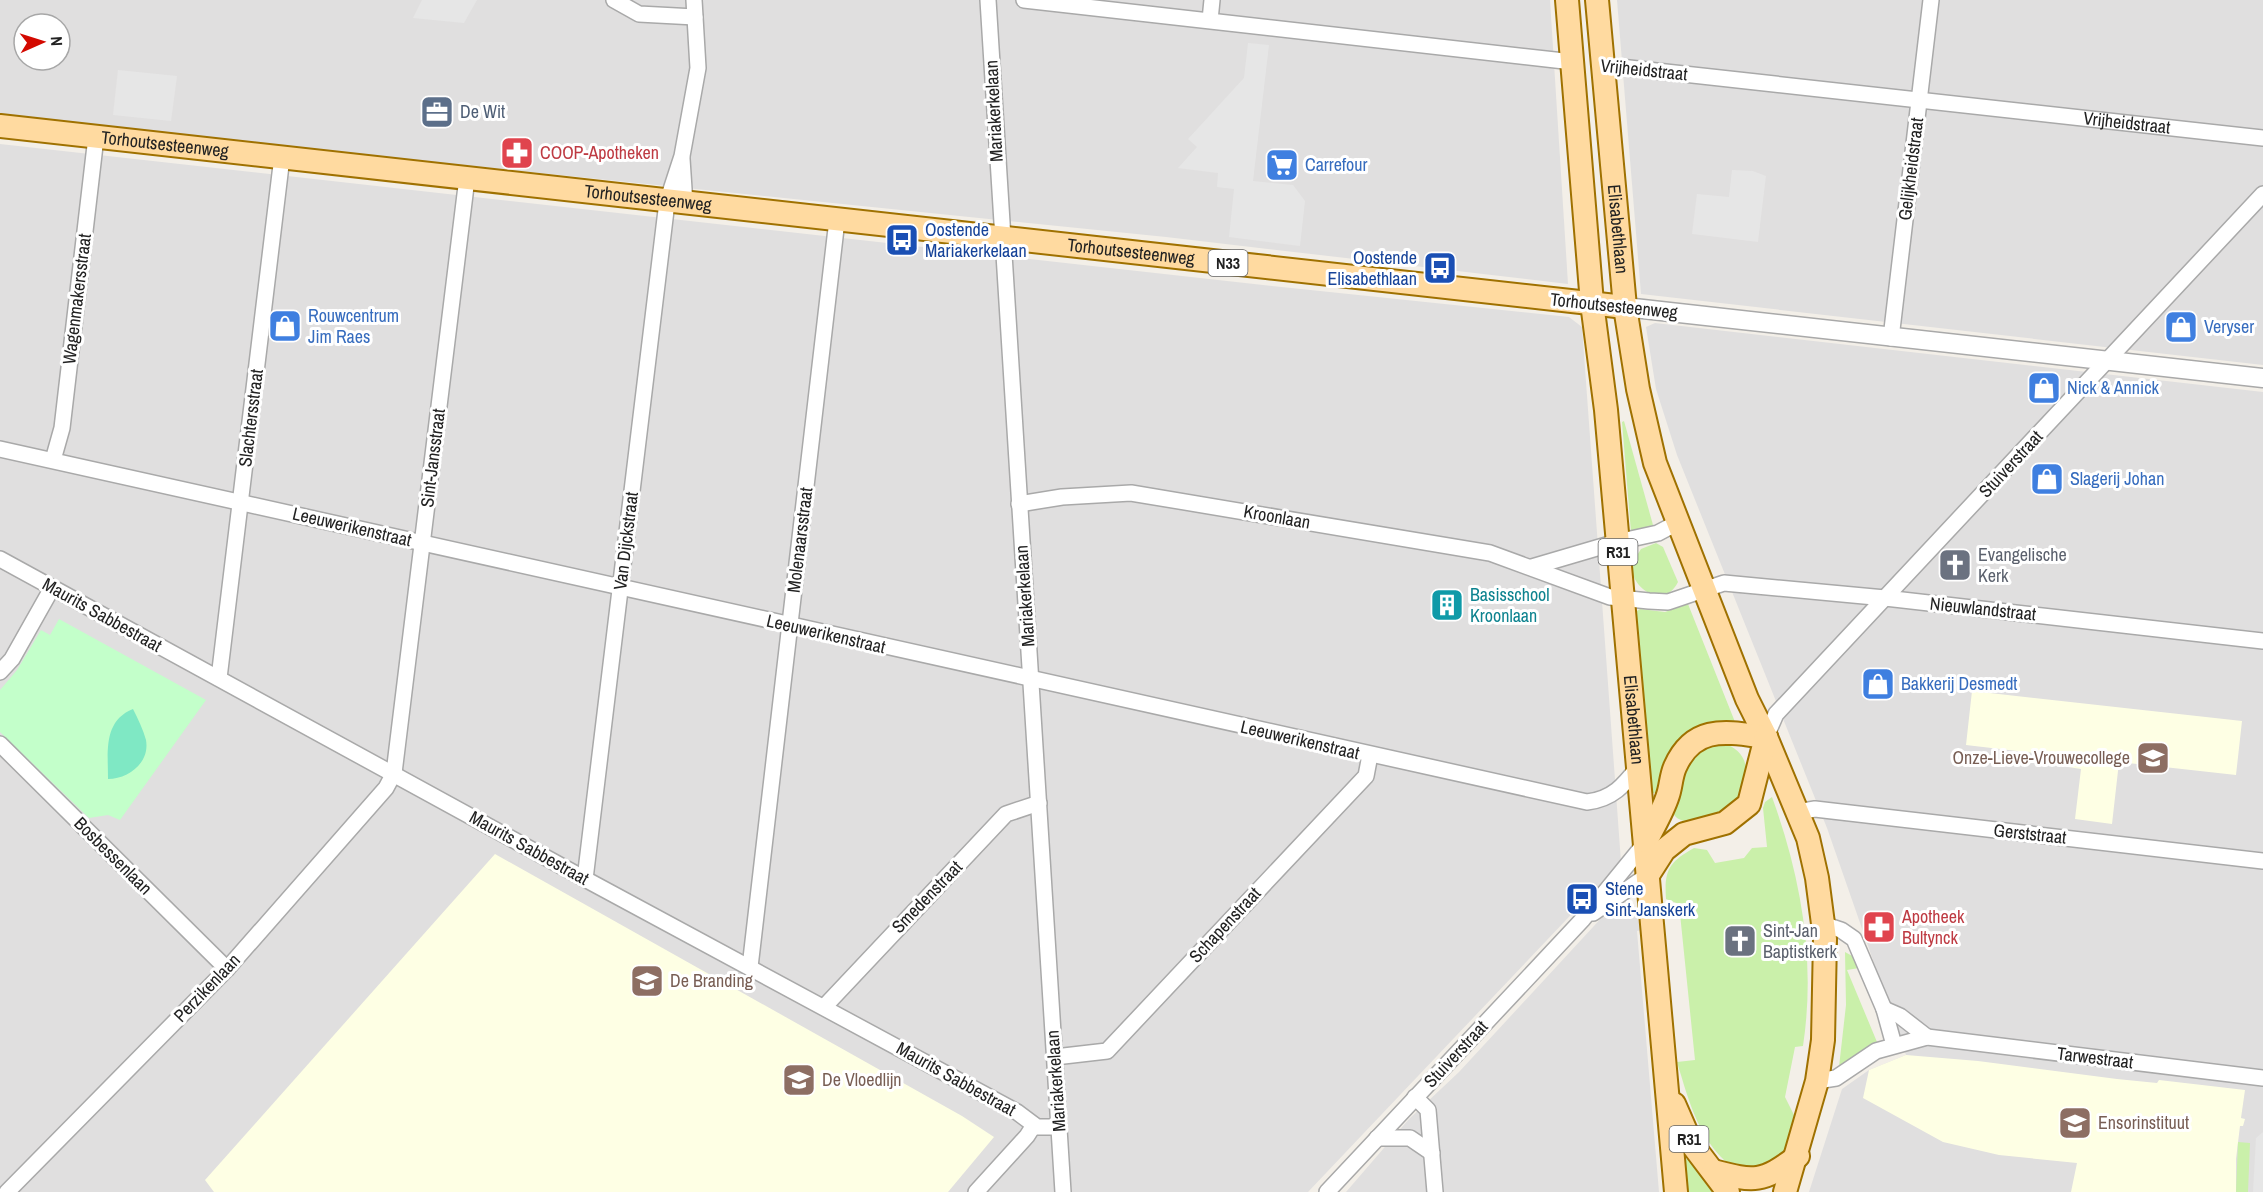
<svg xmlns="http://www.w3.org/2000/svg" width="2263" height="1192" viewBox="0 0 2263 1192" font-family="'Archivo Narrow',sans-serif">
<rect width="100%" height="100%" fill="#f3efe8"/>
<g fill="#e0dfdf" fill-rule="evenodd">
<path d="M0,0H1550L1568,284L1166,237L0,118ZM24,24H60V60H24Z"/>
<polygon points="1617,0 2263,0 2263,365 1641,294"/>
<polygon points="0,144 1272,286 1569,317 1582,327 1621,862 1308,1192 0,1192"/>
<polygon points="1655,323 2263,392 2263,1192 1809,1192 1842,1089 1869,1070 1906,1055 1827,828 1677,455 1656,389 1646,327"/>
<polygon points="1616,909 1628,911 1637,918 1642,930 1637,931 1659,1192 1346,1192 1409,1119 1459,1072 1605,914"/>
</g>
<g fill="#feffe4">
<polygon points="1972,691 2242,721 2236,775 2119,762 2112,824 2075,819 2081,769 2068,767 2069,757 1966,745"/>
<polygon points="495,854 962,1116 994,1137 948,1192 214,1192 205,1180"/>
<polygon points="1906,1055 1978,1061 2117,1079 2157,1083 2159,1080 2245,1090 2241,1118 2245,1119 2243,1126 2240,1126 2236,1159 2236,1192 2071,1192 2077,1163 1999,1155 1943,1142 1863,1098 1869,1070"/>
</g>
<g fill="#caf0aa">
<polygon points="1624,421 1653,525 1633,532 1631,532 1622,422"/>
<path d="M1656,543L1663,547L1678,582C1665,609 1632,591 1631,565L1641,549Z"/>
<polygon points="1688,604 1735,722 1673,748 1666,762 1657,793 1653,793 1650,789 1634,613 1640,609 1665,612"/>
<path d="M1722,743C1747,749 1752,773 1741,795C1732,812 1684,834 1673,813L1684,769L1700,748Z"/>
<path d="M1772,797C1801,877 1816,960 1803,1046L1795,1047L1785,1097L1795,1117L1787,1146L1773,1165L1736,1169C1700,1146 1689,1101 1677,1062L1695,1060L1679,904L1666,899C1664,870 1669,862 1694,848L1707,850L1715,863L1744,858L1752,848L1767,847L1763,808L1765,802Z"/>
<polygon points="1845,952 1854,957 1859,968 1847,970 1877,1042 1839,1067 1846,1005"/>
<polygon points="2238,1142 2250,1143 2248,1192 2236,1192"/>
<polygon points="1686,1159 1689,1160 1712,1192 1687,1192 1684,1161"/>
</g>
<polygon fill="#c3ffca" points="59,619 206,700 120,820 108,815 89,818 0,732 0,690 17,670 41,630 50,635"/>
<path fill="#7fe8c4" d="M133,709C138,719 143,729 146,740C150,763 128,779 108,779C108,752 103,721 133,709Z"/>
<g fill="#e6e6e6">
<polygon points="422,0 477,0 464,23 413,18"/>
<polygon points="1248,43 1269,45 1253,181 1293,185 1305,201 1300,246 1229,237 1234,189 1217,187 1218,173 1178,168 1197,147 1188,139 1244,78"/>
<polygon points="118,70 177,76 171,121 113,115"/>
<polygon points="1732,170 1753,171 1766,176 1758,242 1692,234 1697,194 1729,197"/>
<polygon points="2263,1132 2263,1192 2253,1192 2256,1138"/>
</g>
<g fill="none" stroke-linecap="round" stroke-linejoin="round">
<g stroke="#a9a9a9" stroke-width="18">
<g id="minor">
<polyline points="614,0 639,14 695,17"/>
<polyline points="988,0 1063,1192"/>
<polyline points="1024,0 1573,62"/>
<polyline points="1210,20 1212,0"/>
<path id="s1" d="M1602,65L2263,138"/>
<polyline points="682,159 685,204"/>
<polyline points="1891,338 1931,0"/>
<path d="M0,449L1587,802C1613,799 1624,785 1639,766"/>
<polyline points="53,460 62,428 96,137"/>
<polyline points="1019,504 1062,497 1131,493 1490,553 1610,597 1649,601 1668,602 1724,583 1885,598 2263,641"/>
<polyline points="0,559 585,879 1017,1112 1037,1127 1059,1127"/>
<polyline points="1532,567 1617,542 1658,533 1677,523"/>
<polyline points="0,672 12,659 52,588"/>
<polyline points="219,678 282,157"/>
<polyline points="1766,737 1776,714 2263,194"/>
<polyline points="0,744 227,969"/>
<polyline points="1797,812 1815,809 2263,861"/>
<polyline points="585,879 667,202 682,156 698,68 694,0"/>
<polyline points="1593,913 1648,875"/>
<polyline points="1823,924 1841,930 1854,939 1884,1009 1894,1045"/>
<polyline points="750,967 837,220"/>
<polyline points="825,1006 1006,814 1039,803"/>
<polyline points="1884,1009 1900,1016 1927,1037"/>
<polyline points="1055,1057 1107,1051 1366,776 1370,755"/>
<polyline points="1817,1081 1836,1078 1876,1051 1927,1037 2263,1078"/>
<polyline points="1415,1097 1428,1110 1435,1192"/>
<polyline points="1377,1138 1410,1138 1432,1153"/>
<polyline points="7,1192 227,969 386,788 394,773 467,178"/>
<polyline points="976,1192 1027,1136 1034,1125"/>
<polyline points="1327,1192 1583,919 1646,842"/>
</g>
</g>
<g stroke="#a9a9a9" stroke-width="21">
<polyline id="tertiary" points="1625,307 2263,378"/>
</g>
<g stroke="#9f7100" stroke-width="26">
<g id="primary">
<path id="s2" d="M1567,0L1592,303L1606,410L1676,1192"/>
<path id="s3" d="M1597,0L1625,307L1638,389L1655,463L1747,699L1766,737L1808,838L1817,878L1825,939L1823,1040L1817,1081L1785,1192"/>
<path id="s4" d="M0,126L1625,307"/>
<path d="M1646,841C1654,826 1663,811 1668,795C1671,786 1671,776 1675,767C1694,724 1727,732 1766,737"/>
<polyline points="1648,875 1664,850 1684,834 1725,823 1749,804 1766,737"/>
<polyline points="1674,1104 1691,1143 1728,1192"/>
<path d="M1713,1171C1755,1182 1762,1183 1798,1156"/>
</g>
</g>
<use href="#minor" stroke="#fff" stroke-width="15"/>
<use href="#tertiary" stroke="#fff" stroke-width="18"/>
<use href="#primary" stroke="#ffdaa0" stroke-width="22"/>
</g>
<defs>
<g id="office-square" transform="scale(1.725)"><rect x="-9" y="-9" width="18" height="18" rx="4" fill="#5c6f8a" stroke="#fff"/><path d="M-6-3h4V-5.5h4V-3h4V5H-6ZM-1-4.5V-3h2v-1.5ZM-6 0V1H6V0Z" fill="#fff"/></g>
<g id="pharmacy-square" transform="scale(1.725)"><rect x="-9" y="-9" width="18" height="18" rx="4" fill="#e0444e" stroke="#fff"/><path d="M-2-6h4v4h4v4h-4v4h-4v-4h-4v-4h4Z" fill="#fff"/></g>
<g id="supermarket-square" transform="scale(1.725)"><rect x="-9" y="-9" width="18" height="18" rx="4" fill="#3f7fe0" stroke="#fff"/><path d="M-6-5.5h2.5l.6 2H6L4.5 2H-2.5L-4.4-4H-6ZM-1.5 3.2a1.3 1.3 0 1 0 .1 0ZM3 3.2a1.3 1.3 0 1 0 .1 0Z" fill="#fff"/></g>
<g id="bus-square" transform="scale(1.725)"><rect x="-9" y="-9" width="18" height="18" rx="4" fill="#1a4fb4" stroke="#fff"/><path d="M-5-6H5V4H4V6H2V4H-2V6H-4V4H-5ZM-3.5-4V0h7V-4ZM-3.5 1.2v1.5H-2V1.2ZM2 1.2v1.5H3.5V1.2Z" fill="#fff"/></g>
<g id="shop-square" transform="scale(1.725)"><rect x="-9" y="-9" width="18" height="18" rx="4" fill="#3f7fe0" stroke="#fff"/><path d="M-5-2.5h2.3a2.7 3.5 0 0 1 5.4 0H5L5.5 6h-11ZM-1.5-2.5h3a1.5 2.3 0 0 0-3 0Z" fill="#fff"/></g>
<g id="church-square" transform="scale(1.725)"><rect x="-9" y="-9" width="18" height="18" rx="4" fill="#6b7280" stroke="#fff"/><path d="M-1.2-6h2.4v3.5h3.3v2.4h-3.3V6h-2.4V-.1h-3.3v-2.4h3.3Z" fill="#fff"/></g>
<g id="building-square" transform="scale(1.725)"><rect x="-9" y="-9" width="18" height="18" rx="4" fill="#0f9aa8" stroke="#fff"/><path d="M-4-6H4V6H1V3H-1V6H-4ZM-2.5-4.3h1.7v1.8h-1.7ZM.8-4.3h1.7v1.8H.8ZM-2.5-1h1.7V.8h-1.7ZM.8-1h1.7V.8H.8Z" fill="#fff"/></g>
<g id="school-square" transform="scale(1.725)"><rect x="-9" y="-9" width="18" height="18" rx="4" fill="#8d6e63" stroke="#fff"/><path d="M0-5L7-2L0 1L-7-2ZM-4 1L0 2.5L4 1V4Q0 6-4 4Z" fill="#fff"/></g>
</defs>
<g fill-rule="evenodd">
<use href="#office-square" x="437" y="112"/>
<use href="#pharmacy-square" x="517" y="153"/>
<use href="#supermarket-square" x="1282" y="165"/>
<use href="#bus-square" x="902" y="240"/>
<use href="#bus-square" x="1440" y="268"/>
<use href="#shop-square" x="285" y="326"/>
<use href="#shop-square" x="2181" y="327"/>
<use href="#shop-square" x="2044" y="388"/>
<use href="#shop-square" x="2047" y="479"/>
<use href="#church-square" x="1955" y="565"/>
<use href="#building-square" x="1447" y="605"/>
<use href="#shop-square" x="1878" y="684"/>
<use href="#school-square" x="2153" y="758"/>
<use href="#bus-square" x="1582" y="899"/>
<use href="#pharmacy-square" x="1879" y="927"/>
<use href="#church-square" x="1740" y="941"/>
<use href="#school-square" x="647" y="981"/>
<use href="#school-square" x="799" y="1080"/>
<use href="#school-square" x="2075" y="1123"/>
</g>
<g text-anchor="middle" stroke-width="6" stroke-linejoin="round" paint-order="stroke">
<g fill="#fff" stroke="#646464" stroke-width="1.5">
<rect x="1208.5" y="250" width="39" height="26" rx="4.5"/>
<rect x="1598.5" y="539" width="39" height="26" rx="4.5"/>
<rect x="1669.5" y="1126" width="39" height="26" rx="4.5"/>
</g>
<g font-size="16" font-weight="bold" fill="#222">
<text x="1228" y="269">N33</text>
<text x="1618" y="558">R31</text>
<text x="1689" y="1145">R31</text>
</g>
<g font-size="18" fill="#222" stroke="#fff">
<text transform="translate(1644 70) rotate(6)" y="6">Vrijheidstraat</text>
<text transform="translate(994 111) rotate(-93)" y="6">Mariakerkelaan</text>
<text dy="6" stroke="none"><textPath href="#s1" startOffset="528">Vrijheidstraat</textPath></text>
<text dy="6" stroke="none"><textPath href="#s4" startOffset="166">Torhoutsesteenweg</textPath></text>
<text transform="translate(1911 169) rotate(-83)" y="6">Gelijkheidstraat</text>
<text dy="6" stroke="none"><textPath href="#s4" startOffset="652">Torhoutsesteenweg</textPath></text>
<text dy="6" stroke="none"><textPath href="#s3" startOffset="230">Elisabethlaan</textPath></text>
<text dy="6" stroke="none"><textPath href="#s4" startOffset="1138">Torhoutsesteenweg</textPath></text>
<text transform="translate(77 299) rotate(-83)" y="6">Wagenmakersstraat</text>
<text transform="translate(1614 306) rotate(6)" y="6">Torhoutsesteenweg</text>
<text transform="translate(251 418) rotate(-83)" y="6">Slachtersstraat</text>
<text transform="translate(433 458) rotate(-83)" y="6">Sint-Jansstraat</text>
<text transform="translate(2011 464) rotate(-47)" y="6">Stuiverstraat</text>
<text transform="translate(1277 517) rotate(10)" y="6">Kroonlaan</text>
<text transform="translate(352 527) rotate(13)" y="6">Leeuwerikenstraat</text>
<text transform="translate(800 540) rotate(-83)" y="6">Molenaarsstraat</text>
<text transform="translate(626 541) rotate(-83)" y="6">Van Dijckstraat</text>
<text transform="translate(1025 596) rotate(-94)" y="6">Mariakerkelaan</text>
<text transform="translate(1983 609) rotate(6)" y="6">Nieuwlandstraat</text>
<text transform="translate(102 615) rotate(29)" y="6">Maurits Sabbestraat</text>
<text transform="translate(826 634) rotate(13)" y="6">Leeuwerikenstraat</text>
<text dy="6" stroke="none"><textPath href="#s2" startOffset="723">Elisabethlaan</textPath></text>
<text transform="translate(1300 740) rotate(13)" y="6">Leeuwerikenstraat</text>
<text transform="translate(2030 834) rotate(6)" y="6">Gerststraat</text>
<text transform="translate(529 848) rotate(29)" y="6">Maurits Sabbestraat</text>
<text transform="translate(113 856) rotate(45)" y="6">Bosbessenlaan</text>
<text transform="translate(927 897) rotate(-46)" y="6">Smedenstraat</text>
<text transform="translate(1225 925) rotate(-47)" y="6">Schapenstraat</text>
<text transform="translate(207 988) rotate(-46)" y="6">Perzikenlaan</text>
<text transform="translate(1456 1054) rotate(-47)" y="6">Stuiverstraat</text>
<text transform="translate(2095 1058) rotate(7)" y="6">Tarwestraat</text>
<text transform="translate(956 1079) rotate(29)" y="6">Maurits Sabbestraat</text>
<text transform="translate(1056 1081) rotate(-94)" y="6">Mariakerkelaan</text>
</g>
<g font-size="18" fill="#4e5e75" stroke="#fff" text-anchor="start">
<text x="460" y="118">De Wit</text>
</g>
<g font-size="18" fill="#be3a42" stroke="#fff" text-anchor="start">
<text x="540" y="159">COOP-Apotheken</text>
<text x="1902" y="923">Apotheek<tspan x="1902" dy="21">Bultynck</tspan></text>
</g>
<g font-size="18" fill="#366cbe" stroke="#fff" text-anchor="start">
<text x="1305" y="171">Carrefour</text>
<text x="308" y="322">Rouwcentrum<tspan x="308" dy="21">Jim Raes</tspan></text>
<text x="2204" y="333">Veryser</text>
<text x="2067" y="394">Nick &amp; Annick</text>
<text x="2070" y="485">Slagerij Johan</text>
<text x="1901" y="690">Bakkerij Desmedt</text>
</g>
<g font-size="18" fill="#164399" stroke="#fff" text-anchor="start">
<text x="925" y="236">Oostende<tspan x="925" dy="21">Mariakerkelaan</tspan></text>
<text x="1417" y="264" text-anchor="end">Oostende<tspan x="1417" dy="21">Elisabethlaan</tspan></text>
<text x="1605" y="895">Stene<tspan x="1605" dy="21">Sint-Janskerk</tspan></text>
</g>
<g font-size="18" fill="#5b616d" stroke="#fff" text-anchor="start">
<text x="1978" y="561">Evangelische<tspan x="1978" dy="21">Kerk</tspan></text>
<text x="1763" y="937">Sint-Jan<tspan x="1763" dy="21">Baptistkerk</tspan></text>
</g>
<g font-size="18" fill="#0d838f" stroke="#fff" text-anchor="start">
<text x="1470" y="601">Basisschool<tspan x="1470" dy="21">Kroonlaan</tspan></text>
</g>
<g font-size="18" fill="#785e54" stroke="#fff" text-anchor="start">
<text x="2130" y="764" text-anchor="end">Onze-Lieve-Vrouwecollege</text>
<text x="670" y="987">De Branding</text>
<text x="822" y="1086">De Vloedlijn</text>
<text x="2098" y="1129">Ensorinstituut</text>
</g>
</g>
<g transform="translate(42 42) rotate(87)"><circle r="28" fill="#ffffff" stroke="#a7a7a7" stroke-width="1.5"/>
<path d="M0-4.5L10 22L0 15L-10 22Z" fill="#d30900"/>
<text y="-9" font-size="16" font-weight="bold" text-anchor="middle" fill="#222222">N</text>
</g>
</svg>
